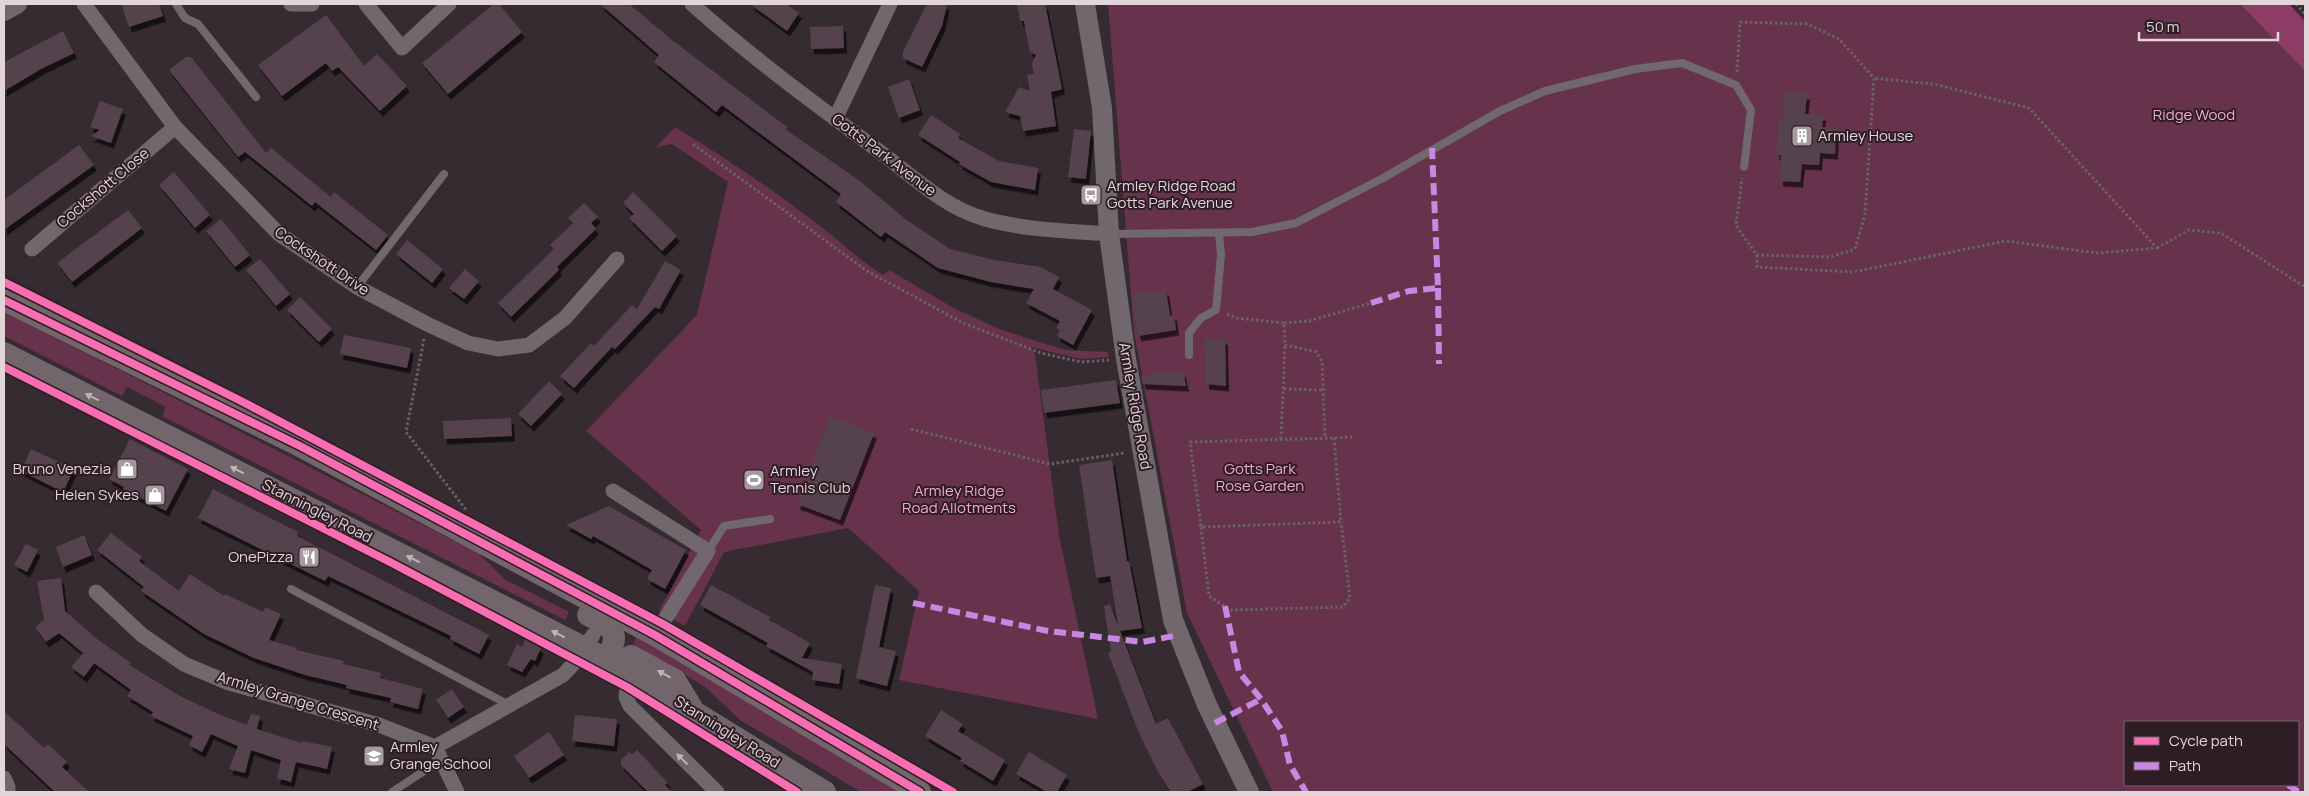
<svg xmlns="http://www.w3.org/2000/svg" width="2309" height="796" viewBox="0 0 2309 796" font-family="Manrope,sans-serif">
<defs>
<filter id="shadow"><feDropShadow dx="3" dy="5.5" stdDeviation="0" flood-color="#0009"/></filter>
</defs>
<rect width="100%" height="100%" fill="#352b30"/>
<g fill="#67324b" fill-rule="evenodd">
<path d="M1108,4H2240L2305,71V792H1273L1187,613L1134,332ZM2125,722H2298V785H2125Z"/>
<path d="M675,127C722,156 768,186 811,219C836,237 857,259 883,275L889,270L952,307L999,329L1065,350L1108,352L1109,357L1080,359L1030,347L1035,354L1059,535L1098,719L899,680L919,591L848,528L724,552L685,626L659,611L701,530L586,431L697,315L728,182L672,144L656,147Z"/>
<polygon points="4,311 478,553 506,580 569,612 565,620 162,416 166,407 127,387 122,396 4,336"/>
<polygon points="637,636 900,792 861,792 740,720 704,686 633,644"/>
</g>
<polygon fill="#8d3c65" points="2240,4 2289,4 2305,21 2305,71"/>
<g fill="#56424d" filter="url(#shadow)">
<polygon points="121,4 159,4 163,16 129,27"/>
<polygon points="494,4 499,4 522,32 448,94 422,63"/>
<polygon points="600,4 629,4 672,40 787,127 785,129 860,181 908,221 950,249 994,260 1041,267 1059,277 1053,289 1092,310 1073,345 1057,336 1060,330 1056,328 1060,321 1026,303 1034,289 991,282 938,268 885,232 881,237 836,202 841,194 722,105 716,112 654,62 659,55"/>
<polygon points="750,4 786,4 799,13 787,31"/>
<polygon points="927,4 947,4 942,26 922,67 903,58 903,52"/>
<polygon points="1017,4 1045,4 1062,89 1051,92 1056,126 1023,131 1020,116 1005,112 1019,87 1030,91 1027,75 1034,74 1032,63 1036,55 1030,52 1024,21 1020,21"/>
<polygon points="326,15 364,66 377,54 407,86 380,111 338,67 332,71 326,63 282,96 258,65"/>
<polygon points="843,26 844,48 811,49 810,27"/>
<polygon points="63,31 74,53 41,69 4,91 4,62"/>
<polygon points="186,57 191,57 266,153 271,148 331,197 334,192 388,235 376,250 315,202 312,206 245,152 238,157 169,70"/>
<polygon points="909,79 920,110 899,118 888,87"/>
<polygon points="1785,92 1807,94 1805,114 1823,115 1822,127 1836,128 1835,154 1820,153 1819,165 1802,164 1800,182 1780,181 1781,155 1776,155 1779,119 1783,119"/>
<polygon points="100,101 123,109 111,143 91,136 100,130 90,127"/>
<polygon points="931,115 960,134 958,138 999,161 1038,168 1035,190 991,182 959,164 960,162 918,135"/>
<polygon points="1074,129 1091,131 1086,179 1068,177"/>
<polygon points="79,145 94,165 4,230 4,200"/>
<polygon points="174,172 210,215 195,228 159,185"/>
<polygon points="633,192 677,236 662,251 629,218 634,214 623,203"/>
<polygon points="584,203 598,217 591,223 596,229 557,267 559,270 511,317 498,303 554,249 550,245 573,223 568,218"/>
<polygon points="128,210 142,228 72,282 57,263"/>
<polygon points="221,219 250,255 235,267 206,231"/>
<polygon points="407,240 443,269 432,283 396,254"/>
<polygon points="260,259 290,294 276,306 246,270"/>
<polygon points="665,261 681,270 659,309 655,307 615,349 612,347 574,388 560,376 591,343 594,346 632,305 637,309"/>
<polygon points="465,269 479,281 464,299 449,288"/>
<polygon points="1166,290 1170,316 1174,315 1176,330 1138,336 1131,295"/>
<polygon points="300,297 332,329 319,342 287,310"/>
<polygon points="344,335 411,348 407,368 340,354"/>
<polygon points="1205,339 1225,339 1226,386 1206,384"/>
<polygon points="1174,371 1183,372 1186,386 1143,384 1141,376"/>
<polygon points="1116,380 1120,403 1044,413 1041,390"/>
<polygon points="549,381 562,394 531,426 518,414"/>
<polygon points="830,416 874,433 840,520 797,504"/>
<polygon points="511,418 512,436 444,439 443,421"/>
<polygon points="130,439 188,469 166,511 123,489 124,487 109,479"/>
<polygon points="31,449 74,469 63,492 21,471"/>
<polygon points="1112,460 1127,561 1129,561 1142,628 1120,631 1156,724 1168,718 1203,784 1187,792 1171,792 1158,772 1139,733 1108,653 1111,652 1104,606 1110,604 1118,626 1112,587 1110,576 1096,578 1079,465"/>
<polygon points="213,489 298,532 297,536 489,635 479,654 450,639 451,636 404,613 328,576 325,581 198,518"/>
<polygon points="609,506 686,550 665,589 647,579 652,570 593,536 591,539 566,525"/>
<polygon points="111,533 142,557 139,561 179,591 190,574 224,596 225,594 263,612 265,607 281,614 269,640 297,648 296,650 344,661 343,664 381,673 380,678 423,689 418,709 390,702 391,698 346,688 347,685 305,675 254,658 204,634 141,591 144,587 97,550"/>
<polygon points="84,535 92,555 63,567 56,547"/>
<polygon points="26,544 38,550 27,572 14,565"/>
<polygon points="61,578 65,611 97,639 131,663 129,665 180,696 218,714 247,725 251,714 260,716 257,729 301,743 302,741 332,747 327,769 296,762 291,782 284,780 277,779 281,760 251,750 245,773 229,769 238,746 211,734 202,752 189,745 193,736 151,716 153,712 127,696 131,690 94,663 84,677 71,667 83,653 59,633 46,642 35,627 44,620 37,581"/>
<polygon points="711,585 770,617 769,620 810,643 802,658 842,664 839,684 812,680 813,672 766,646 768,643 700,605"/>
<polygon points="875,585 891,588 879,647 896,651 887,686 856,678"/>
<polygon points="525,640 541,648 535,661 531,659 522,672 507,665 517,644 522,647"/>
<polygon points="452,689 464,707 448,718 436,700"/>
<polygon points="941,710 963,724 958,731 1005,760 993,781 960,761 962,758 925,736"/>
<polygon points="4,711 44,748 48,744 67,762 62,767 89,792 55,792 4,744"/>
<polygon points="575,715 617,719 614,746 572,741"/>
<polygon points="549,732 564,755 529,778 514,756"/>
<polygon points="637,750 668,783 665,785 672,792 648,792 621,765 621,760 629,752 632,755"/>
<polygon points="1029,752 1067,775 1057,792 1047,792 1016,774"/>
</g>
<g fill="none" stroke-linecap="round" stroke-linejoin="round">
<g stroke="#6a6266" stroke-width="3" stroke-dasharray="2.5 2.5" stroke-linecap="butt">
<polyline points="2296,4 2305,14"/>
<polyline points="1737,72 1740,22 1808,24 1839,39 1874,78 1865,214 1855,249 1830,257 1757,255 1736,226 1742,178"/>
<polyline points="693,144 867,271 963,323 1041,353 1081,362 1109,360"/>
<polyline points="2157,248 2189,230 2221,233 2305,287"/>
<polyline points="1757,255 1757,267 1853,272 2006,241 2097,253 2157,248 2029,108 1934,84 1874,78"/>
<polyline points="1227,314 1236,318 1284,323 1285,345 1316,352 1322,361 1325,438"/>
<polyline points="1284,323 1309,321 1371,303"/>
<polyline points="424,339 406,432 467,511"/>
<polyline points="1284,389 1323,390"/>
<polyline points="911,429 1050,464 1125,453"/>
<polyline points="1334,438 1341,522 1201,527 1190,442 1334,438 1353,437"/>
<polyline points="1281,439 1285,345"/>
<polyline points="1201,527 1209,596 1230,610 1343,607 1350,598 1341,522"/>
</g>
<g stroke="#70686c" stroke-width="8">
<polyline points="176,4 185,18 198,24 256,97"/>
<polyline points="1111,234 1252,232 1296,223 1383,178 1500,111 1545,91 1635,69 1682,63 1736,85 1751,110 1744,167"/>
<polyline points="357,287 444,174"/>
<polyline points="1189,355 1189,333 1201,318 1216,310 1221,255 1219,233"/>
<polyline points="708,551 724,526 770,519"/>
<polyline points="291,589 509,705"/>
<polyline points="392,792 441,760"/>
</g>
<g stroke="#70686c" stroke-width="15">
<polyline points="84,4 175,127 279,234 357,287 427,324 468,343 498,349 529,345 565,318 617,259"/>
<polyline points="291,4 312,4"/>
<polyline points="366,4 402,48 449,4"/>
<path d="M692,4C752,58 818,106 883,154C914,178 946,208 985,219C1025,230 1068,231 1109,234"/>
<polyline points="835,119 890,4"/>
<polyline points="32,249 175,127"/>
<polyline points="613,491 708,551 655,635"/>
<polyline points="96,592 142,635 184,664 229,683 379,725 435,747"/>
<polyline points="629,672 626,697 630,706 717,792"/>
<polyline points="4,778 8,787 8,792"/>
<polyline points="457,792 435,747 563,675 577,660 593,635"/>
</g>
<g stroke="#70686c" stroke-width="20">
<polyline points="1085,4 1102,108 1109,234 1126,359 1173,620 1207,705 1249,792"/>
<polyline points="4,11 17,4"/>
</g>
<g stroke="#72666c" stroke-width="22">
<polyline points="4,300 300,446 655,635 920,792"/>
<polyline points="4,353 585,648 629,672 825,792"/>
<path d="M588,615C613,628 622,632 606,659"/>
<polyline points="631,656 675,680 692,708"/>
</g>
<g stroke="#c787e3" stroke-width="6" stroke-dasharray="12 6" stroke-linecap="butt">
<polyline points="1438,288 1439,364"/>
<polyline points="1371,303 1409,291 1438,288 1432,148"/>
<polyline points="913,603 1048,631 1092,636 1142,642 1179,635"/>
<polyline points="1225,606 1239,672 1261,699 1282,731 1290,765 1306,792"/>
<polyline points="1215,723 1261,699"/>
<polyline points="2288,785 2299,792"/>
</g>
<g stroke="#2f1d25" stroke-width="11">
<g id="cycleway">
<polyline points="4,282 243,402 663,624 953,792"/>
<polyline points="4,300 300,446 655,635 920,792"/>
<polyline points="4,367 390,562 627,687 797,792"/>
</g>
</g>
<use href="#cycleway" stroke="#f96db3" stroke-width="8"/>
</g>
<defs><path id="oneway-solid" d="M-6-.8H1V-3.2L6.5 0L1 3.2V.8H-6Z" transform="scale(1.25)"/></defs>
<g fill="#c0b4b9">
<use href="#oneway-solid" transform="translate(92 397) rotate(-153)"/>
<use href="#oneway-solid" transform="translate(237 470) rotate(-153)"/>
<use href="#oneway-solid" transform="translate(413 559) rotate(-153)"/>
<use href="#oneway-solid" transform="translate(558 634) rotate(-153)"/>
<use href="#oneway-solid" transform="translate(664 674) rotate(-151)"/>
</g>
<use fill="#c0b5b9" href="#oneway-solid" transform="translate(682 759) rotate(-136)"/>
<defs>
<g id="building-square" transform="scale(1.125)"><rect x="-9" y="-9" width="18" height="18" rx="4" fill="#a59a9e" stroke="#2f1d25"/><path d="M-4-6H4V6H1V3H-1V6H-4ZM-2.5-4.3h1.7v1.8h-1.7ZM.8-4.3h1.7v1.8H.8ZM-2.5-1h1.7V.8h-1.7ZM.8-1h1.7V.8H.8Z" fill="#fff"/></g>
<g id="bus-square" transform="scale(1.125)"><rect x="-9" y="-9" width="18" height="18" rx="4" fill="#a59a9e" stroke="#2f1d25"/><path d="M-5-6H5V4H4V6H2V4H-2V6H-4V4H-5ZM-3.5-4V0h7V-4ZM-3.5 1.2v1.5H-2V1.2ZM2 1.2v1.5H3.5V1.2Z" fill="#fff"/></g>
<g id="shop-square" transform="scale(1.125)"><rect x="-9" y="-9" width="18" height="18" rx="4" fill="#a59a9e" stroke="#2f1d25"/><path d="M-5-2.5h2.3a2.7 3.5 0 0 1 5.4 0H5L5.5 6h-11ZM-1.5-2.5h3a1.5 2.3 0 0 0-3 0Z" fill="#fff"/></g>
<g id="stadium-square" transform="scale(1.125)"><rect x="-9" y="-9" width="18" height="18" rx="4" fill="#a59a9e" stroke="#2f1d25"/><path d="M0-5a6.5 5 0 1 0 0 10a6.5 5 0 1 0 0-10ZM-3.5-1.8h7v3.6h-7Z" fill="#fff"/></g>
<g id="restaurant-square" transform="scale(1.125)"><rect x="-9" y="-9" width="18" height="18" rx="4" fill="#a59a9e" stroke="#2f1d25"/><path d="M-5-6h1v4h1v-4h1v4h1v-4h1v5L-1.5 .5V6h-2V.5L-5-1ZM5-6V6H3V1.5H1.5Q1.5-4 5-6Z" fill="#fff"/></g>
<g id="school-square" transform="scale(1.125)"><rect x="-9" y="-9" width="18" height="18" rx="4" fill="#a59a9e" stroke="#2f1d25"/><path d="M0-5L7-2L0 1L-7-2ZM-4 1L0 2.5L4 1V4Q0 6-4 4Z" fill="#fff"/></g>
</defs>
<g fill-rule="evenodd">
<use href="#building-square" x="1802" y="136"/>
<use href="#bus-square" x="1091" y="195"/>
<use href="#shop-square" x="127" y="469"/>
<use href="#stadium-square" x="754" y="480"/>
<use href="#shop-square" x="155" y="495"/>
<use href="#restaurant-square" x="309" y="557"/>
<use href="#school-square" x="374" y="756"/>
</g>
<g text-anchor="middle" stroke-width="4" stroke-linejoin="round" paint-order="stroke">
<g font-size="15" fill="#f5abcb" stroke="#2f1d25">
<text x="2194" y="120">Ridge Wood</text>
<text x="1260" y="474">Gotts Park<tspan x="1260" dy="17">Rose Garden</tspan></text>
<text x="959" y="496">Armley Ridge<tspan x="959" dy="17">Road Allotments</tspan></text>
</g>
<g font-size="15" fill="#e2d6da" stroke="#2f1d25" text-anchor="start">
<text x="1818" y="141">Armley House</text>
<text x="1107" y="191">Armley Ridge Road<tspan x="1107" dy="17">Gotts Park Avenue</tspan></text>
<text x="111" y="474" text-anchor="end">Bruno Venezia</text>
<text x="770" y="476">Armley<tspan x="770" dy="17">Tennis Club</tspan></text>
<text x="139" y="500" text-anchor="end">Helen Sykes</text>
<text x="293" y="562" text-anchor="end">OnePizza</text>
<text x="390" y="752">Armley<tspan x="390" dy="17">Grange School</tspan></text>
</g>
<g font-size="15" fill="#e2d6da" stroke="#2f1d25">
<text transform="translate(884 155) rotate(37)" y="5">Gotts Park Avenue</text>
<text transform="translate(103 188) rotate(-40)" y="5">Cockshott Close</text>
<text transform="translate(322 261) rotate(34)" y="5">Cockshott Drive</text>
<text transform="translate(1135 406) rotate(80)" y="5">Armley Ridge Road</text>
<text transform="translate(317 511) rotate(27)" y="5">Stanningley Road</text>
<text transform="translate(298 701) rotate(17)" y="5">Armley Grange Crescent</text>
<text transform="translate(727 732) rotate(32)" y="5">Stanningley Road</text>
</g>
</g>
<rect width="2309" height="796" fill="none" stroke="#e2d6da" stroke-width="10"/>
<rect x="2124" y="721" width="175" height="65" fill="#2f1d25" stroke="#77676d"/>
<rect x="2134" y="737" width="25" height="8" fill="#f96db3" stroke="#77676d"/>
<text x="2169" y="746" font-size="15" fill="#e2d6da">Cycle path</text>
<rect x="2134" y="762" width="25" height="8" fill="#c787e3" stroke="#77676d"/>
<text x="2169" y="771" font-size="15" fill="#e2d6da">Path</text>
<path d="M2139 32v8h139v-8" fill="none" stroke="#e2d6da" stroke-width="2.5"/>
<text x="2146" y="32" font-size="15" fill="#e2d6da" stroke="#2f1d25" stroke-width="4" paint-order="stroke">50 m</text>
</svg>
